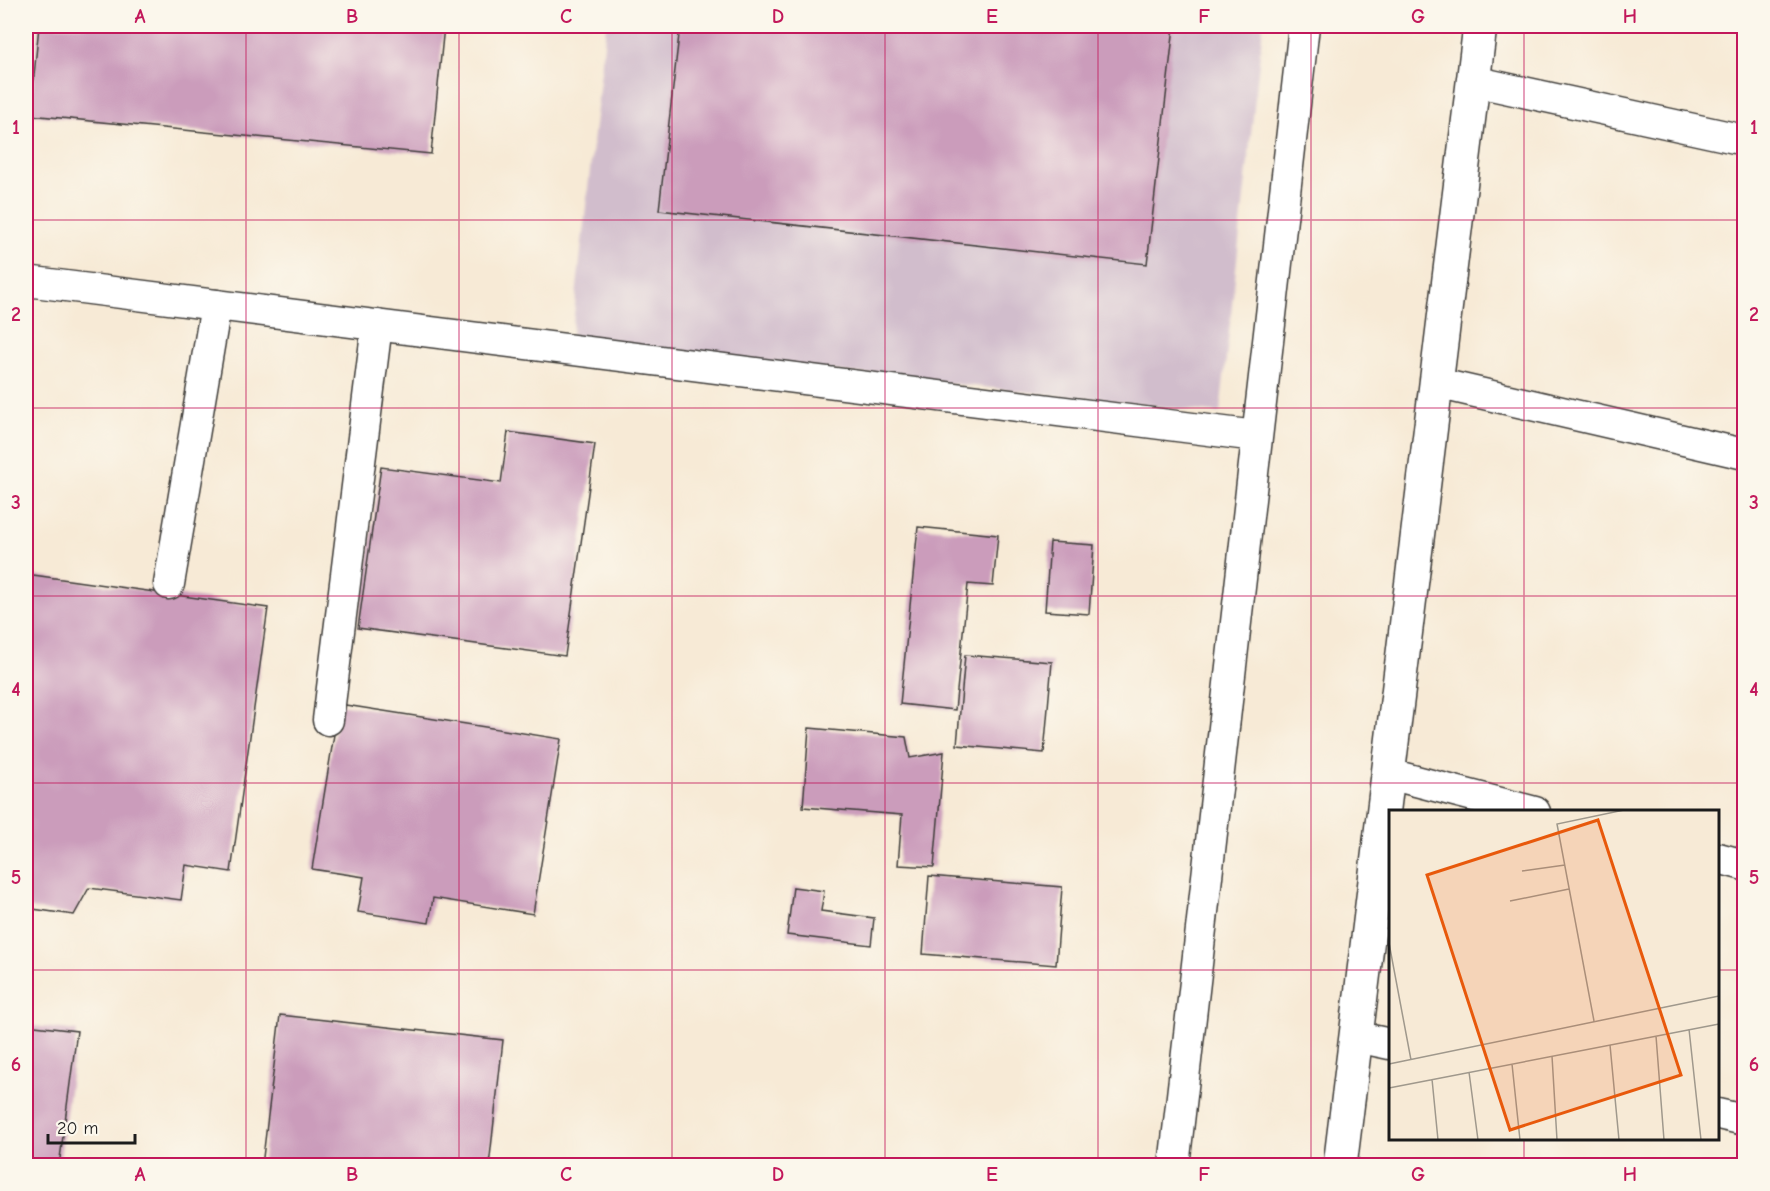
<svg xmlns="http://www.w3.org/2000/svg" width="1770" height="1191" viewBox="0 0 1770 1191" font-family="'Comic Neue',sans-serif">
<rect width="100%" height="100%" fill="#fbf7ec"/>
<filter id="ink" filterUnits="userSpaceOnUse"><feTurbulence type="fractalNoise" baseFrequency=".0167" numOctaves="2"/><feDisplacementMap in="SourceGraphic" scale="12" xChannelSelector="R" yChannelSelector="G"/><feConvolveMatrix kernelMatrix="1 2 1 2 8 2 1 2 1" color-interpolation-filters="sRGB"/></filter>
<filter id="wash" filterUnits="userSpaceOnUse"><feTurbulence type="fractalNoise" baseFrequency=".008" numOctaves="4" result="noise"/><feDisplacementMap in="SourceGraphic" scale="24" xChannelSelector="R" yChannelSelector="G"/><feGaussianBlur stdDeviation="1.35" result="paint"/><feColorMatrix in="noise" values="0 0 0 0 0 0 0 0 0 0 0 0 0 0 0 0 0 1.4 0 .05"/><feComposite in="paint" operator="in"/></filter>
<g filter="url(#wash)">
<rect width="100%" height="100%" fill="#f7ead6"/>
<polygon fill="#d1bdcc" points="606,26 1263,26 1220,413 571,342"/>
<g id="blocks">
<g fill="#cb9cbb">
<polygon points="39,26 444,26 431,154 30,115"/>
<polygon points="680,26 1174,26 1147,264 659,210"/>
<polygon points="508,432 595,444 565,656 358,628 381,467 501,483"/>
<polygon points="918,527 998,535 993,586 968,584 955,710 900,704"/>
<polygon points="1050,542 1094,545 1089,614 1045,611"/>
<polygon points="26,574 268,608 231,872 186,865 181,900 89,888 74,915 26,908"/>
<polygon points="965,655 1052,662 1044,753 957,745"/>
<polygon points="339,704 561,739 533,914 433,898 429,923 358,912 364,877 312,869"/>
<polygon points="809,728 906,737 910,758 944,752 934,867 898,865 902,815 803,807"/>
<polygon points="929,876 1062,887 1056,965 923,954"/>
<polygon points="793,887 824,891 821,911 874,918 871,945 787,935"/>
<polygon points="280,1015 503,1040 489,1166 262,1166"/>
<polygon points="26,1025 77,1031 59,1166 26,1166"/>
</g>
</g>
</g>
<g filter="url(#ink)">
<use href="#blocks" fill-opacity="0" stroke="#3d3b38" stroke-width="1.5"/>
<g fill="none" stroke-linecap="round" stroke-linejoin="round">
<g stroke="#3d3b38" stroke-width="33">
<g id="minor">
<polyline points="1473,81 1744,140"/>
<polyline points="26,281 1256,436"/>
<polyline points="1436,383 1744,454"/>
<polyline points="169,584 216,305"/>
<polyline points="328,720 377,325"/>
<polyline points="1389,774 1535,812"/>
<polyline points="1718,858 1744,865"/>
<polyline points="1357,1037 1390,1044"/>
<polyline points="1718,1114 1744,1120"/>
<polyline points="1174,1166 1304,26"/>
</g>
</g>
<g stroke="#3d3b38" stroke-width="36">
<polyline id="major" points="1340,1166 1480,26"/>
</g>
<use href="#minor" stroke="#fff" stroke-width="30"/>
<use href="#major" stroke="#fff" stroke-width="33"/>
</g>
</g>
<path fill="none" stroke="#c2185b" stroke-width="1.5" stroke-opacity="0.55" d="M246,26V1166M459,26V1166M672,26V1166M885,26V1166M1098,26V1166M1311,26V1166M1524,26V812M26,220H1744M26,408H1744M26,596H1744M26,783H1744M26,970H1390M1718,970H1744M1524,1138V1166"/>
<g transform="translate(1389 810)">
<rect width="330" height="330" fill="#f7ead6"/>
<path fill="none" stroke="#9f988c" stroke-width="1.5" d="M133,61L176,55M121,91L180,79M0,133L22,250M205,211L168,14L235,0M300,219L312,330M267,226L275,330M221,235L230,330M163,246L168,330M0,254L330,186M123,254L131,330M80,262L89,330M43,269L49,330M0,278L330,214"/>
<path fill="#e8590c" fill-opacity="0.15" stroke="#e8590c" stroke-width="3" d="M209,10L292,265L121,320L38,65Z"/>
<rect width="330" height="330" fill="none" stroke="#1c1c1c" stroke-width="3"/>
</g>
<rect width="1770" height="1191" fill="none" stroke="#fbf7ec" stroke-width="66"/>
<path d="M48 1134v9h87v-9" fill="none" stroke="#1c1c1c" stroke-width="3"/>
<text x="57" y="1134" font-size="18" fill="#1c1c1c" stroke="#fbf7ec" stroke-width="4.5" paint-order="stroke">20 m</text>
<rect x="33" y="33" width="1704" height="1125" fill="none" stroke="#c2185b" stroke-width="2"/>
<g font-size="20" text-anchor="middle" font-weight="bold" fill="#c2185b">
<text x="140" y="23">A</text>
<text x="352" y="23">B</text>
<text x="566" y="23">C</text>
<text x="778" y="23">D</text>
<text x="992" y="23">E</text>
<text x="1204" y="23">F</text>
<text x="1418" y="23">G</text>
<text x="1630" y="23">H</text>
<text x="16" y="134">1</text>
<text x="1754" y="134">1</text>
<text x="16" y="321">2</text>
<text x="1754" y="321">2</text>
<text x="16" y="509">3</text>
<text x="1754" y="509">3</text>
<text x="16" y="696">4</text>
<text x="1754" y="696">4</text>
<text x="16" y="884">5</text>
<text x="1754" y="884">5</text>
<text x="16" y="1071">6</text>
<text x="1754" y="1071">6</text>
<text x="140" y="1181">A</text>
<text x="352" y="1181">B</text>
<text x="566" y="1181">C</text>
<text x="778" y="1181">D</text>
<text x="992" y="1181">E</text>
<text x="1204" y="1181">F</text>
<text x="1418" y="1181">G</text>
<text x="1630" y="1181">H</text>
</g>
</svg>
